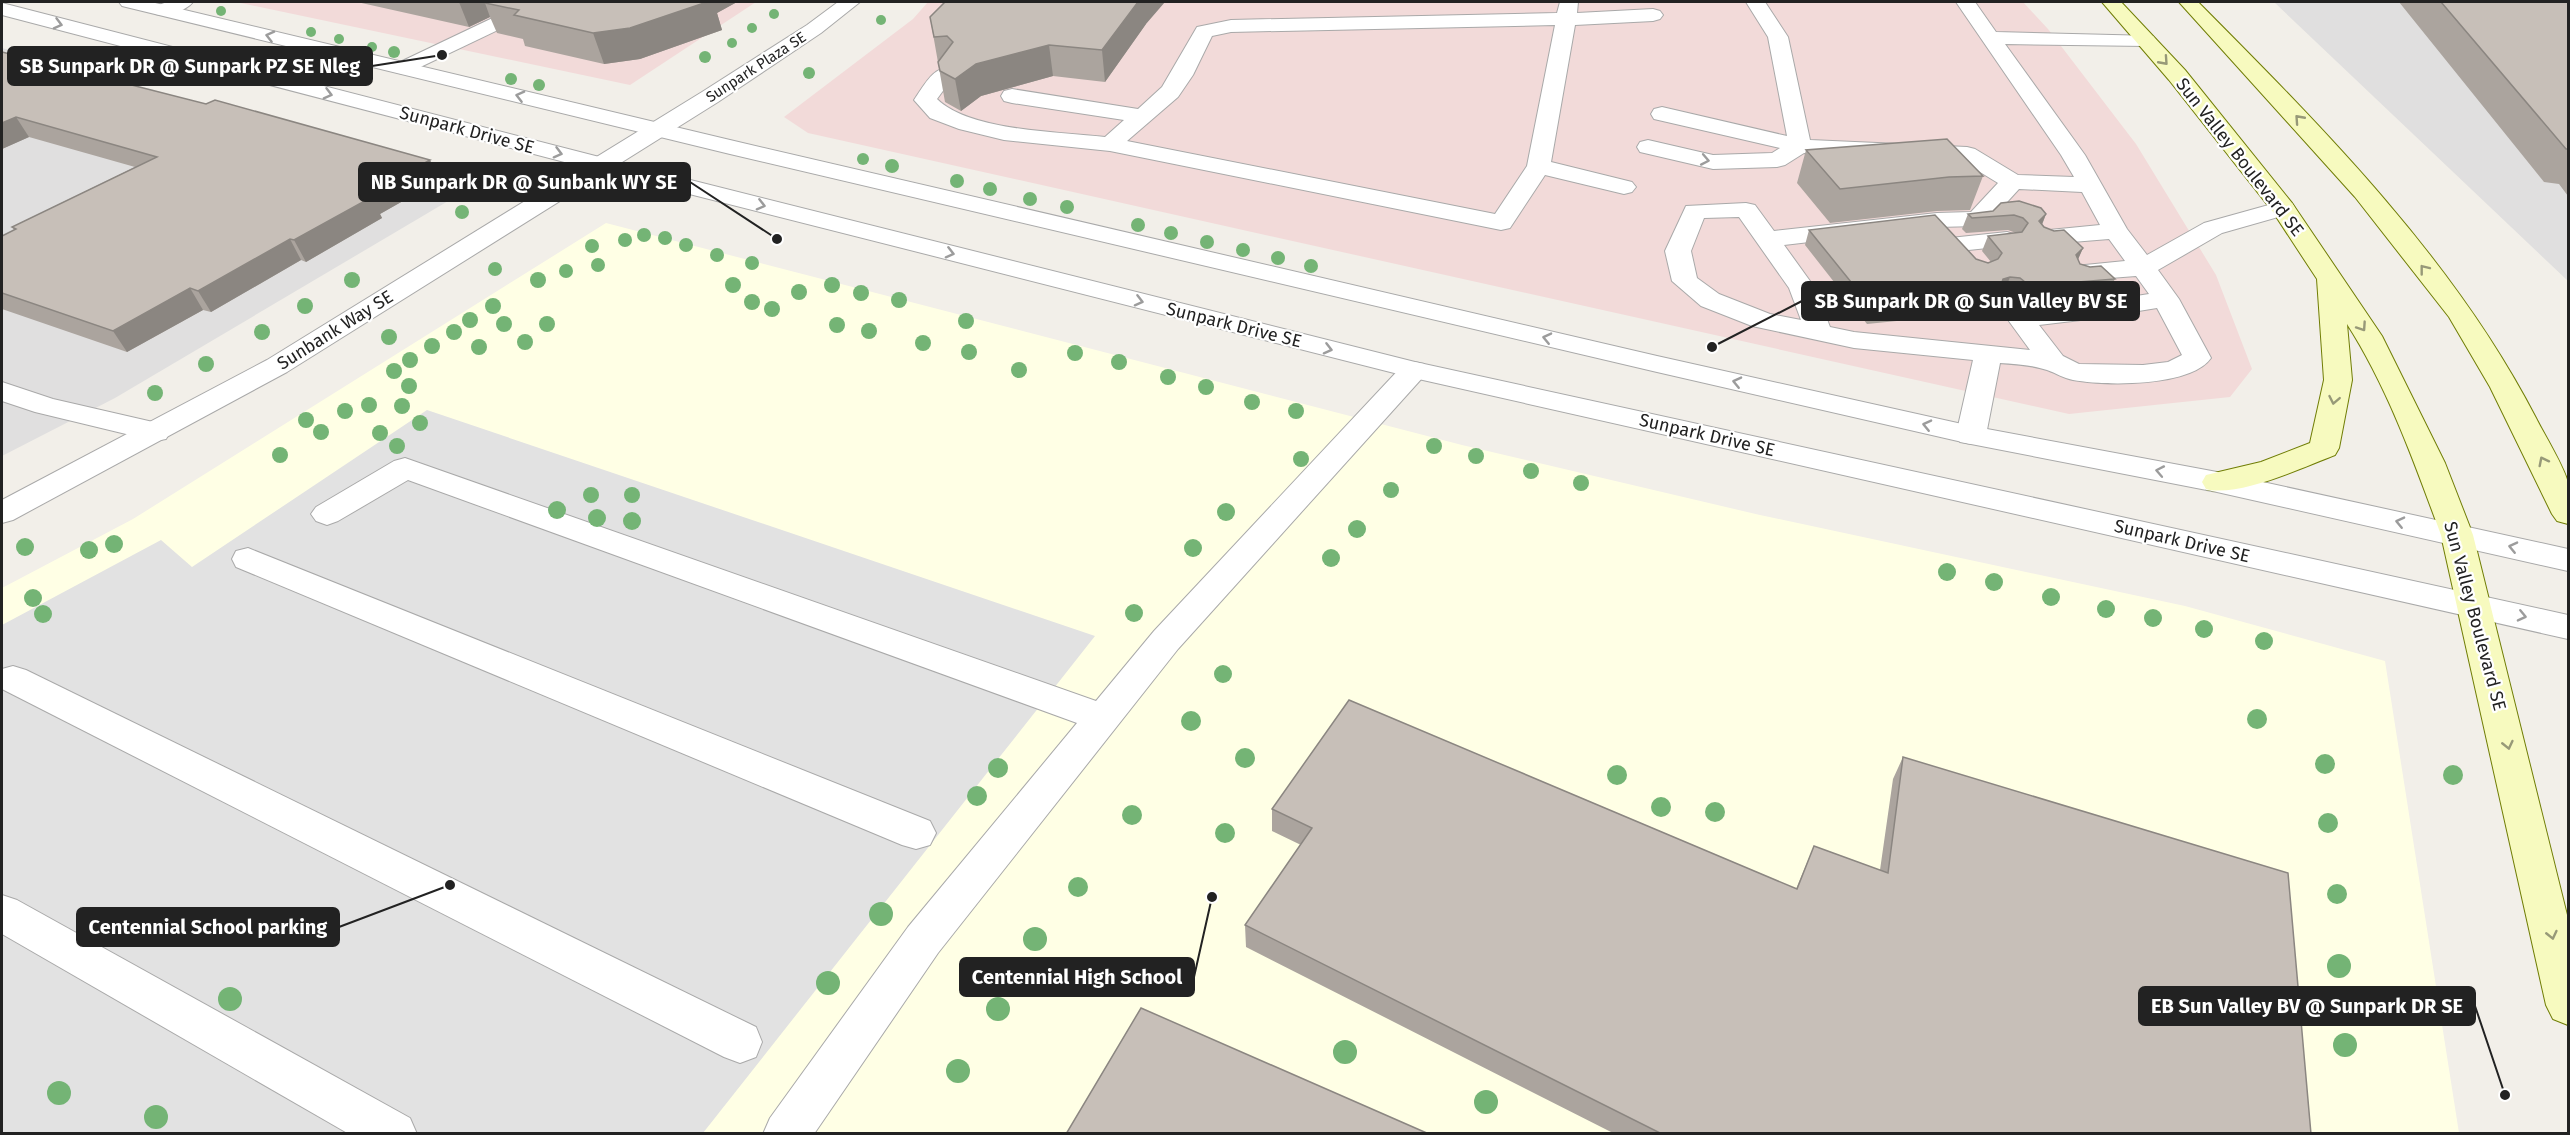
<svg xmlns="http://www.w3.org/2000/svg" width="2570" height="1135" viewBox="0 0 2570 1135" font-family="'Fira Sans',sans-serif">
<rect width="100%" height="100%" fill="#f2efe9"/>
<g fill="#e0dfdf">
<polygon points="2274,2 2568,2 2568,281"/>
<polygon points="2,48 482,181 115,398 2,456"/>
</g>
<g fill="#f2dad9">
<polygon points="236,2 756,2 630,85"/>
<polygon points="928,2 2023,2 2048,29 2136,144 2216,275 2252,369 2230,397 2069,414 808,133 784,117 913,19"/>
</g>
<polygon fill="#ffffe5" points="606,223 1462,445 1760,515 2185,606 2385,661 2459,1133 2,1134 2,588 133,519"/>
<polygon fill="#e2e2e2" points="427,410 1095,636 703,1133 2,1134 2,625 161,540 192,567"/>
<g fill="none" stroke-linecap="round" stroke-linejoin="round">
<g stroke="#a9a9a9" stroke-width="2">
<g id="service">
<path d="M167,2H193C186,11 167,17 156,14L153,10L156,6Z"/>
<polygon points="526,2 551,2 548,6 410,72 403,74 396,72 392,68 396,64"/>
<path d="M1560,2H1578L1577,13L1653,9L1660,11L1663,15L1660,19L1653,21L1575,25L1551,162L1632,182L1636,187L1632,192L1624,194L1545,175L1510,228L1501,230L1110,151L1004,140L959,129L930,118L914,100C924,86 934,64 952,69L956,73L937,99C969,131 1060,132 1105,137L1124,120L1012,103L1004,101L1001,96L1004,91L1012,89L1138,109L1162,87L1197,27L1231,20L1557,13ZM1555,25L1527,166L1495,214L1127,141L1178,97L1193,75L1212,36L1231,32Z"/>
<path d="M1746,2H1765L1788,37L1810,140L1967,147L1975,149L2018,175L2074,177L2061,155L1956,2H1975L1996,32L2153,36L2156,40L2153,44L2146,46L2005,44L2085,155L2127,229L2147,255L2204,223L2283,201L2292,203L2295,208L2292,213L2222,233L2158,270L2179,299L2211,358C2191,387 2105,386 2073,380C2063,378 2056,373 2047,370C2033,365 2015,364 2000,363L1986,435L1982,442L1971,444L1960,442L1956,435L1973,360L1854,348L1752,326L1701,306L1672,281L1665,251L1686,206L1746,203L1755,205L1774,231L1937,213L1971,212L1998,183L1962,161L1804,153L1785,165L1777,167L1713,169L1640,152L1637,147L1640,142L1648,140L1713,155L1772,153L1780,148L1654,119L1651,114L1654,109L1662,107L1787,136L1768,37ZM2019,189L2082,192L2100,225L2039,231L2035,236L2039,241L2048,244L2109,239L2125,261L2075,266L2071,272L2075,278L2084,280L2136,276L2149,294L2111,300L2107,306L2111,312L2120,314L2157,308L2182,355L2168,362L2143,365L2079,364L2063,356L2039,325L2089,319L2092,313L2089,307L2079,305L2028,310C2019,298 2014,292 1999,296L1995,302L2030,350L1854,332L1830,327L1815,288L1784,245L1937,227L1978,226L1987,224ZM1739,217L1789,288L1801,320L1770,314L1719,294L1697,278L1691,251L1704,218Z"/>
<polygon points="2007,232 2016,235 2020,240 2016,245 1959,251 1950,248 1946,243 1950,238"/>
<polygon points="1414,362 1424,364 1428,370 1424,376 1178,649 938,953 814,1134 763,1134 770,1118 908,927 1077,723 408,480 338,521 327,525 316,521 311,514 316,507 394,461 405,458 1096,701 1154,631 1404,364"/>
<polygon points="2,382 53,399 166,425 170,432 166,439 155,441 35,412 2,401"/>
<polygon points="248,548 930,821 936,833 930,845 916,849 902,845 236,567 232,559 236,551"/>
<polygon points="13,666 26,670 756,1027 762,1042 756,1057 740,1063 724,1057 2,689 2,669"/>
<polygon points="2,895 17,900 410,1118 417,1134 349,1134 2,934"/>
</g>
</g>
<g stroke="#a9a9a9" stroke-width="2">
<polygon id="minor" points="838,2 860,2 821,33 718,102 287,372 13,520 2,523 2,500 267,360 702,92 807,25"/>
</g>
<g stroke="#a9a9a9" stroke-width="2">
<g id="tertiary">
<polygon points="119,2 151,2 730,140 1657,356 1971,426 2217,472 2568,549 2568,571 2217,492 1971,444 1657,372 730,154 122,6"/>
<polygon points="2,3 611,160 1415,362 2568,615 2568,639 1414,378 595,170 2,15"/>
</g>
</g>
<g stroke="#707d05" stroke-width="2">
<g id="secondary">
<path d="M2102,2H2121L2185,70L2292,203L2382,336L2445,463L2473,535L2568,919V1025L2553,1019L2546,1005L2441,535C2415,464 2388,388 2347,324L2352,380L2339,448L2335,455C2304,467 2237,498 2206,489L2202,482L2206,475L2261,462L2310,443L2324,380L2317,279L2273,212L2169,80Z"/>
<path d="M2179,2H2198C2323,128 2454,259 2536,418C2544,434 2565,468 2568,483C2570,496 2568,512 2568,524L2557,521L2552,514L2490,387L2449,317L2355,197Z"/>
</g>
</g>
<use href="#service" fill="#fff" fill-rule="evenodd"/>
<use href="#minor" fill="#fff" fill-rule="evenodd"/>
<use href="#tertiary" fill="#fff" fill-rule="evenodd"/>
<use href="#secondary" fill="#f7fabf" fill-rule="evenodd"/>
</g>
<g fill="#74b475">
<circle cx="221" cy="11" r="5"/>
<circle cx="774" cy="14" r="5"/>
<circle cx="881" cy="20" r="5"/>
<circle cx="752" cy="28" r="5"/>
<circle cx="311" cy="32" r="5"/>
<circle cx="339" cy="39" r="5"/>
<circle cx="732" cy="43" r="5"/>
<circle cx="372" cy="47" r="5"/>
<circle cx="394" cy="52" r="6"/>
<circle cx="705" cy="57" r="6"/>
<circle cx="809" cy="73" r="6"/>
<circle cx="511" cy="79" r="6"/>
<circle cx="539" cy="85" r="6"/>
<circle cx="863" cy="159" r="6"/>
<circle cx="892" cy="166" r="7"/>
<circle cx="957" cy="181" r="7"/>
<circle cx="990" cy="189" r="7"/>
<circle cx="1030" cy="199" r="7"/>
<circle cx="1067" cy="207" r="7"/>
<circle cx="462" cy="212" r="7"/>
<circle cx="1138" cy="225" r="7"/>
<circle cx="1171" cy="233" r="7"/>
<circle cx="644" cy="235" r="7"/>
<circle cx="665" cy="238" r="7"/>
<circle cx="625" cy="240" r="7"/>
<circle cx="1207" cy="242" r="7"/>
<circle cx="686" cy="245" r="7"/>
<circle cx="592" cy="246" r="7"/>
<circle cx="1243" cy="250" r="7"/>
<circle cx="717" cy="255" r="7"/>
<circle cx="1278" cy="258" r="7"/>
<circle cx="752" cy="263" r="7"/>
<circle cx="598" cy="265" r="7"/>
<circle cx="1311" cy="266" r="7"/>
<circle cx="495" cy="269" r="7"/>
<circle cx="566" cy="271" r="7"/>
<circle cx="352" cy="280" r="8"/>
<circle cx="538" cy="280" r="8"/>
<circle cx="733" cy="285" r="8"/>
<circle cx="832" cy="285" r="8"/>
<circle cx="799" cy="292" r="8"/>
<circle cx="861" cy="293" r="8"/>
<circle cx="899" cy="300" r="8"/>
<circle cx="752" cy="302" r="8"/>
<circle cx="305" cy="306" r="8"/>
<circle cx="493" cy="306" r="8"/>
<circle cx="772" cy="309" r="8"/>
<circle cx="470" cy="320" r="8"/>
<circle cx="966" cy="321" r="8"/>
<circle cx="504" cy="324" r="8"/>
<circle cx="547" cy="324" r="8"/>
<circle cx="837" cy="325" r="8"/>
<circle cx="869" cy="331" r="8"/>
<circle cx="262" cy="332" r="8"/>
<circle cx="454" cy="332" r="8"/>
<circle cx="389" cy="337" r="8"/>
<circle cx="525" cy="342" r="8"/>
<circle cx="923" cy="343" r="8"/>
<circle cx="432" cy="346" r="8"/>
<circle cx="479" cy="347" r="8"/>
<circle cx="969" cy="352" r="8"/>
<circle cx="1075" cy="353" r="8"/>
<circle cx="410" cy="360" r="8"/>
<circle cx="1119" cy="362" r="8"/>
<circle cx="206" cy="364" r="8"/>
<circle cx="1019" cy="370" r="8"/>
<circle cx="394" cy="371" r="8"/>
<circle cx="1168" cy="377" r="8"/>
<circle cx="409" cy="386" r="8"/>
<circle cx="1206" cy="387" r="8"/>
<circle cx="155" cy="393" r="8"/>
<circle cx="1252" cy="402" r="8"/>
<circle cx="369" cy="405" r="8"/>
<circle cx="402" cy="406" r="8"/>
<circle cx="345" cy="411" r="8"/>
<circle cx="1296" cy="411" r="8"/>
<circle cx="306" cy="420" r="8"/>
<circle cx="420" cy="423" r="8"/>
<circle cx="321" cy="432" r="8"/>
<circle cx="380" cy="433" r="8"/>
<circle cx="397" cy="446" r="8"/>
<circle cx="1434" cy="446" r="8"/>
<circle cx="280" cy="455" r="8"/>
<circle cx="1476" cy="456" r="8"/>
<circle cx="1301" cy="459" r="8"/>
<circle cx="1531" cy="471" r="8"/>
<circle cx="1581" cy="483" r="8"/>
<circle cx="1391" cy="490" r="8"/>
<circle cx="591" cy="495" r="8"/>
<circle cx="632" cy="495" r="8"/>
<circle cx="557" cy="510" r="9"/>
<circle cx="1226" cy="512" r="9"/>
<circle cx="597" cy="518" r="9"/>
<circle cx="632" cy="521" r="9"/>
<circle cx="1357" cy="529" r="9"/>
<circle cx="114" cy="544" r="9"/>
<circle cx="25" cy="547" r="9"/>
<circle cx="1193" cy="548" r="9"/>
<circle cx="89" cy="550" r="9"/>
<circle cx="1331" cy="558" r="9"/>
<circle cx="1947" cy="572" r="9"/>
<circle cx="1994" cy="582" r="9"/>
<circle cx="2051" cy="597" r="9"/>
<circle cx="33" cy="598" r="9"/>
<circle cx="2106" cy="609" r="9"/>
<circle cx="1134" cy="613" r="9"/>
<circle cx="43" cy="614" r="9"/>
<circle cx="2153" cy="618" r="9"/>
<circle cx="2204" cy="629" r="9"/>
<circle cx="2264" cy="641" r="9"/>
<circle cx="1223" cy="674" r="9"/>
<circle cx="2257" cy="719" r="10"/>
<circle cx="1191" cy="721" r="10"/>
<circle cx="1245" cy="758" r="10"/>
<circle cx="2325" cy="764" r="10"/>
<circle cx="998" cy="768" r="10"/>
<circle cx="1617" cy="775" r="10"/>
<circle cx="2453" cy="775" r="10"/>
<circle cx="977" cy="796" r="10"/>
<circle cx="1661" cy="807" r="10"/>
<circle cx="1715" cy="812" r="10"/>
<circle cx="1132" cy="815" r="10"/>
<circle cx="2328" cy="823" r="10"/>
<circle cx="1225" cy="833" r="10"/>
<circle cx="1078" cy="887" r="10"/>
<circle cx="2337" cy="894" r="10"/>
<circle cx="881" cy="914" r="12"/>
<circle cx="1035" cy="939" r="12"/>
<circle cx="2339" cy="966" r="12"/>
<circle cx="828" cy="983" r="12"/>
<circle cx="230" cy="999" r="12"/>
<circle cx="998" cy="1009" r="12"/>
<circle cx="2345" cy="1045" r="12"/>
<circle cx="1345" cy="1052" r="12"/>
<circle cx="958" cy="1071" r="12"/>
<circle cx="59" cy="1093" r="12"/>
<circle cx="1486" cy="1102" r="12"/>
<circle cx="156" cy="1117" r="12"/>
</g>
<g fill="#aba49e">
<polygon points="357,2 737,2 717,13 722,30 640,59 604,64 525,46 523,39 497,33 490,17 469,27"/>
<polygon points="2399,2 2568,2 2568,196 2559,184 2544,182"/>
<polygon points="930,17 1146,24 1105,82 1053,76 981,96 961,111 945,102"/>
<polygon points="2,52 440,180 380,214 382,218 306,262 301,260 211,312 203,310 127,352 2,309 2,236 14,230 12,227 135,167 29,137 2,149"/>
<polygon points="1806,150 1983,176 1970,210 1937,211 1830,223 1797,183"/>
<polygon points="1968,214 2046,214 2042,225 2044,227 2083,248 2078,259 2080,264 2115,279 2107,294 2024,301 2013,293 2004,293 1997,295 1993,304 1959,306 1956,315 1867,324 1805,245 1809,230 1976,259 1988,263 1991,262 1982,251 1988,236 2016,233 2008,230 1966,233 1962,229"/>
<polygon points="1903,757 2311,1134 1615,1134 1246,947 1245,925 1301,845 1272,831 1272,809 1796,889 1814,846 1880,870 1893,779"/>
</g>
<g fill="#8b8681">
<polygon points="459,2 522,2 485,3 490,17 469,27"/>
<polygon points="691,2 737,2 717,13 722,30 640,59 604,64 593,33"/>
<polygon points="1138,2 1165,2 1146,24 1105,82 1102,50"/>
<polygon points="1049,45 1053,76 981,96 961,111 955,79 976,64"/>
<polygon points="16,117 29,137 2,149 2,123"/>
<polygon points="430,160 440,180 380,214 382,218 306,262 294,240 366,196"/>
<polygon points="2046,214 2040,229 2039,221"/>
<polygon points="290,239 301,260 211,312 198,291"/>
<polygon points="2083,248 2076,264 2076,255"/>
<polygon points="2010,277 2004,293 1997,295 2003,279"/>
<polygon points="190,288 203,310 127,352 113,331"/>
</g>
<g fill="#c7bfb8" stroke="#8b8681" stroke-width="1.5">
<polygon points="487,2 707,2 630,28 593,33 514,15 519,10 485,3"/>
<polygon points="945,2 1138,2 1102,50 1049,45 976,64 955,79 940,71 938,62 953,42 947,36 934,37 930,17"/>
<polygon points="2441,2 2568,2 2568,149 2566,149"/>
<polygon points="2,52 206,104 215,100 430,160 366,196 372,197 294,240 290,239 198,291 190,288 113,331 2,293 2,236 16,229 12,227 157,157 16,117 2,123"/>
<polygon points="1947,139 1983,176 1949,177 1840,189 1806,150"/>
<polygon points="2019,201 2041,208 2046,214 2039,221 2044,227 2054,231 2064,230 2083,248 2076,255 2080,264 2090,267 2101,266 2115,279 2030,286 2020,278 2010,277 2003,279 2000,288 1957,292 1962,300 1872,308 1809,230 1935,215 1976,259 1988,263 1998,259 2002,253 1988,236 2022,232 2028,223 2023,218 2014,215 1972,218 1968,214 1993,211 2001,203"/>
<polygon points="1349,700 1797,889 1814,846 1888,873 1903,757 2288,873 2311,1134 1662,1134 1245,925 1312,828 1272,809"/>
<polygon points="1141,1008 1429,1134 1066,1134"/>
</g>
<defs><path id="oneway-chevron" d="M-2-3.5L2.5 0L-2 3.5" fill="none" stroke-width="1.6" stroke-linecap="round" stroke-linejoin="round" transform="scale(1.5)"/></defs>
<g stroke="#9c9c9c">
<use href="#oneway-chevron" transform="translate(58 24) rotate(15)"/>
<use href="#oneway-chevron" transform="translate(270 36) rotate(-166)"/>
<use href="#oneway-chevron" transform="translate(328 94) rotate(15)"/>
<use href="#oneway-chevron" transform="translate(520 96) rotate(-166)"/>
<use href="#oneway-chevron" transform="translate(558 153) rotate(15)"/>
<use href="#oneway-chevron" transform="translate(1705 160) rotate(11)"/>
<use href="#oneway-chevron" transform="translate(761 205) rotate(14)"/>
<use href="#oneway-chevron" transform="translate(950 253) rotate(14)"/>
<use href="#oneway-chevron" transform="translate(1139 301) rotate(14)"/>
<use href="#oneway-chevron" transform="translate(1547 338) rotate(-167)"/>
<use href="#oneway-chevron" transform="translate(1328 349) rotate(14)"/>
<use href="#oneway-chevron" transform="translate(1737 382) rotate(-167)"/>
<use href="#oneway-chevron" transform="translate(1927 425) rotate(-167)"/>
<use href="#oneway-chevron" transform="translate(2160 471) rotate(-169)"/>
<use href="#oneway-chevron" transform="translate(2400 522) rotate(-167)"/>
<use href="#oneway-chevron" transform="translate(2513 547) rotate(-167)"/>
<use href="#oneway-chevron" transform="translate(2522 616) rotate(13)"/>
</g>
<g stroke="#979978">
<use href="#oneway-chevron" transform="translate(2164 61) rotate(48)"/>
<use href="#oneway-chevron" transform="translate(2299 119) rotate(-132)"/>
<use href="#oneway-chevron" transform="translate(2424 269) rotate(-128)"/>
<use href="#oneway-chevron" transform="translate(2362 327) rotate(56)"/>
<use href="#oneway-chevron" transform="translate(2334 400) rotate(101)"/>
<use href="#oneway-chevron" transform="translate(2543 461) rotate(-117)"/>
<use href="#oneway-chevron" transform="translate(2508 745) rotate(77)"/>
<use href="#oneway-chevron" transform="translate(2552 935) rotate(77)"/>
</g>
<g text-anchor="middle" stroke-width="4.5" stroke-linejoin="round" paint-order="stroke">
<g font-size="15" fill="#222" stroke="#fff">
<text transform="translate(756 67) rotate(-33)" y="5">Sunpark Plaza SE</text>
</g>
<g font-size="18" fill="#222" stroke="#fff">
<text transform="translate(467 130) rotate(15)" y="6">Sunpark Drive SE</text>
<text transform="translate(2240 157) rotate(52)" y="6">Sun Valley Boulevard SE</text>
<text transform="translate(1234 325) rotate(14)" y="6">Sunpark Drive SE</text>
<text transform="translate(335 330) rotate(-32)" y="6">Sunbank Way SE</text>
<text transform="translate(1707 435) rotate(13)" y="6">Sunpark Drive SE</text>
<text transform="translate(2182 541) rotate(13)" y="6">Sunpark Drive SE</text>
<text transform="translate(2475 616) rotate(75)" y="6">Sun Valley Boulevard SE</text>
</g>
</g>
<path fill="none" stroke="#222" stroke-width="2" d="M442 55L372 66M777 239L690 182M1712 347L1802 301M450 885L339 927M1212 897L1194 977M2505 1095L2475 1006"/>
<g fill="#222" stroke="#fff" stroke-width="2">
<circle cx="442" cy="55" r="6"/>
<circle cx="777" cy="239" r="6"/>
<circle cx="1712" cy="347" r="6"/>
<circle cx="450" cy="885" r="6"/>
<circle cx="1212" cy="897" r="6"/>
<circle cx="2505" cy="1095" r="6"/>
</g>
<g fill="#222" stroke="#222" stroke-width="2">
<rect x="8" y="47" width="364" height="38" rx="6"/>
<rect x="359" y="163" width="331" height="38" rx="6"/>
<rect x="1802" y="282" width="337" height="38" rx="6"/>
<rect x="77" y="908" width="262" height="38" rx="6"/>
<rect x="960" y="958" width="234" height="38" rx="6"/>
<rect x="2139" y="987" width="336" height="38" rx="6"/>
</g>
<g font-size="20" text-anchor="middle" font-weight="bold" fill="#fff">
<text x="190" y="73">SB Sunpark DR @ Sunpark PZ SE Nleg</text>
<text x="524" y="189">NB Sunpark DR @ Sunbank WY SE</text>
<text x="1971" y="308">SB Sunpark DR @ Sun Valley BV SE</text>
<text x="208" y="934">Centennial School parking</text>
<text x="1077" y="984">Centennial High School</text>
<text x="2307" y="1013">EB Sun Valley BV @ Sunpark DR SE</text>
</g>
<rect width="2570" height="1135" fill="none" stroke="#222222" stroke-width="6"/>
</svg>
